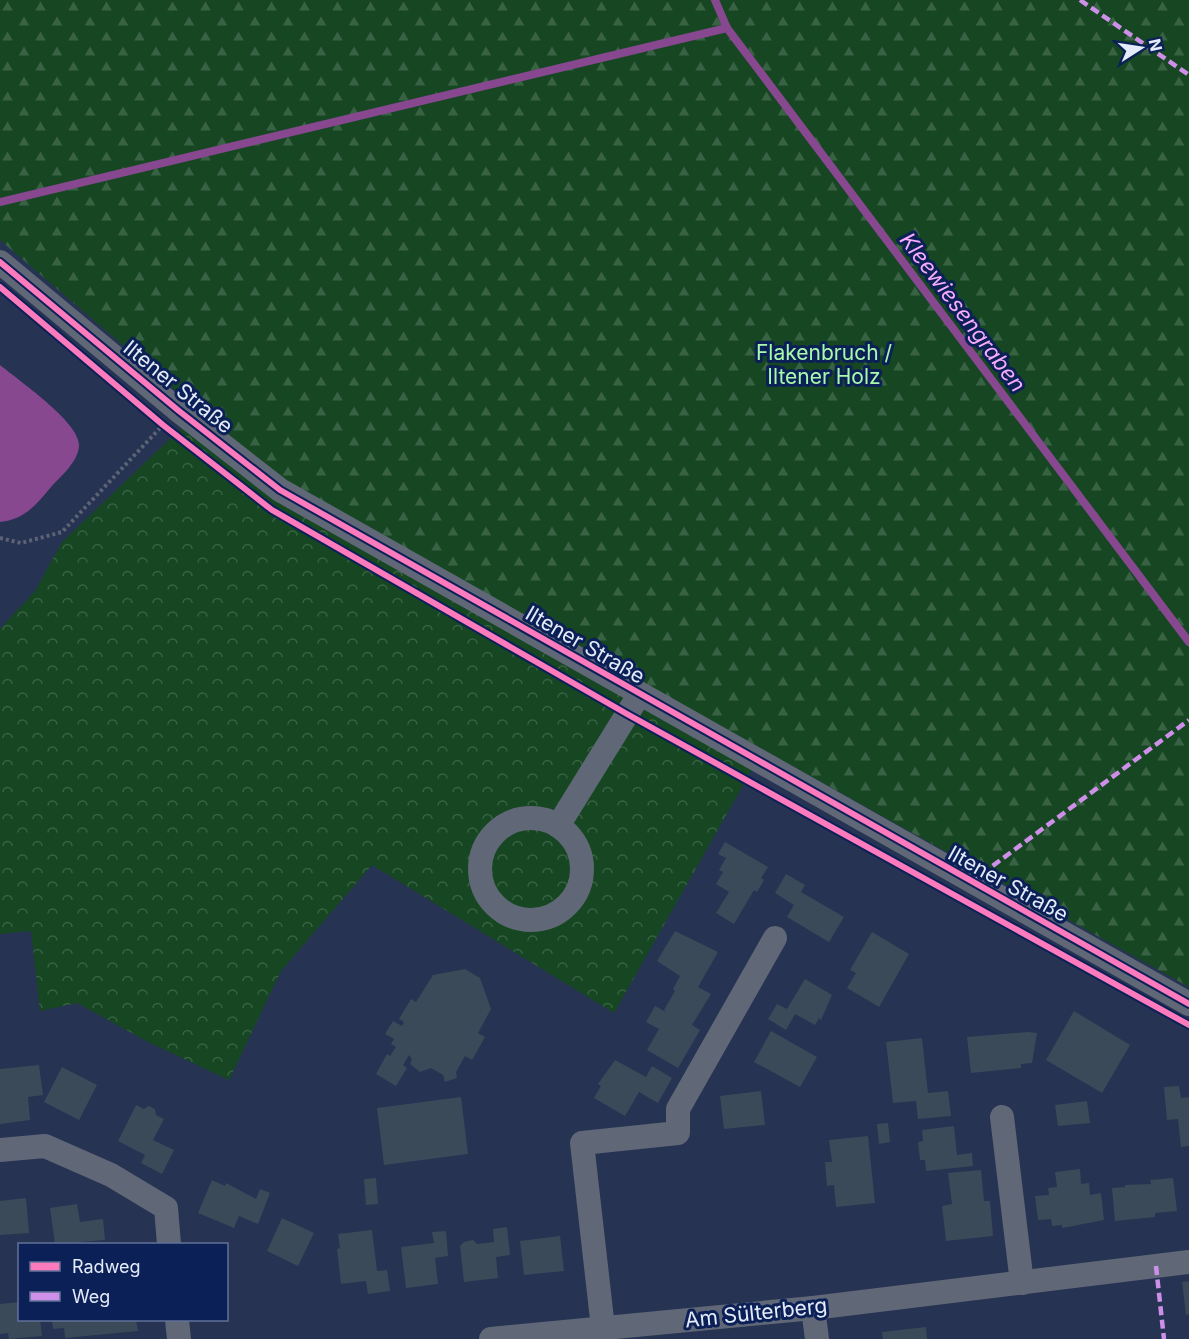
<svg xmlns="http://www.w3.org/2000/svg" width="1189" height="1339" viewBox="0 0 1189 1339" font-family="Inter,sans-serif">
<defs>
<pattern id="forest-firs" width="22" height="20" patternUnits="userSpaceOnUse" patternTransform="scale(1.5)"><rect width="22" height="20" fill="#164722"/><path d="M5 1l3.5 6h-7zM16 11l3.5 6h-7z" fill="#386243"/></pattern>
<pattern id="park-crowns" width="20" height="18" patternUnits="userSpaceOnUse" patternTransform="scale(1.5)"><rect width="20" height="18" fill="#164722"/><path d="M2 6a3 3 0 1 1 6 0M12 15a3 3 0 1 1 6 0" fill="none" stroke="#386243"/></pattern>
</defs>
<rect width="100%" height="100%" fill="#263352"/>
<polygon fill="url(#forest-firs)" points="0,0 1189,0 1189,987 283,482 0,240"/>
<polygon fill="url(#park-crowns)" points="199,411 283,482 763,750 614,1013 372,865 281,971 229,1080 148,1042 77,1003 40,1011 31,931 0,934 0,629 35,591 62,542"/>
<path fill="#874890" d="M0,365C18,380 81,423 79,446C78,462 61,476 51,487C35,506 25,519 0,522Z"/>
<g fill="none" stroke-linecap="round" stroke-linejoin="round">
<g stroke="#874890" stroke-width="8">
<polyline points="715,0 727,28 1189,642"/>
<polyline points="0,202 727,28"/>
</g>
</g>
<g fill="#3b4a59">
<polygon points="725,842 768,867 761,878 764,880 757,892 754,890 734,924 716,913 729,892 716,884 723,872 719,870 726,858 718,854"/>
<polygon points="786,874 805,885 801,892 844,917 829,942 787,917 794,905 775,893"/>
<polygon points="675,931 718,952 698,987 711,994 692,1025 700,1030 678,1068 647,1050 659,1029 646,1022 655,1006 668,1013 664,1010 675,991 673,989 680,976 657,961"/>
<polygon points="872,932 909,954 879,1007 847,988 856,973 850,970"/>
<polygon points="465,969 480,978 491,1009 478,1033 485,1037 472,1060 465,1056 456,1072 457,1078 445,1082 443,1075 431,1068 420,1072 410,1064 412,1059 409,1055 403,1065 407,1068 396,1086 376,1074 387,1054 390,1056 396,1047 391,1044 394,1039 385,1034 393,1021 402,1026 404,1022 399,1019 411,999 416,1002 433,975"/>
<polygon points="805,979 832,995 821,1020 819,1018 815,1025 795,1014 786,1030 768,1019 777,1004 787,1009"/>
<polygon points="1074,1011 1130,1045 1102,1093 1046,1060"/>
<polygon points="771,1031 817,1057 800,1087 754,1062"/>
<polygon points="1028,1032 1037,1033 1032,1063 1021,1064 1021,1068 971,1073 967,1037"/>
<polygon points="922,1038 928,1093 948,1091 951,1116 918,1119 916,1101 893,1103 886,1042"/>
<polygon points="615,1060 646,1077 652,1066 672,1078 658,1103 639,1092 625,1116 594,1098 601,1086 598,1084"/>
<polygon points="39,1065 43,1095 28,1097 30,1120 0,1124 0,1069"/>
<polygon points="62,1067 97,1085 79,1120 44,1102"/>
<polygon points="1179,1086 1181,1098 1189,1097 1189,1146 1181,1147 1178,1119 1167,1120 1164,1087"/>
<polygon points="761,1091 765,1125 724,1129 720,1096"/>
<polygon points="461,1097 468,1154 384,1165 377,1108"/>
<polygon points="1087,1101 1090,1123 1058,1126 1055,1105"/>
<polygon points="136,1105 144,1109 149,1106 155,1109 156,1115 164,1119 153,1140 174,1150 162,1174 141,1163 145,1155 118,1141"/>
<polygon points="888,1123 890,1142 879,1144 877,1124"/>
<polygon points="954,1126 957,1155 972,1153 973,1166 926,1171 925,1160 920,1160 918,1142 923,1141 922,1130"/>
<polygon points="868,1136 875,1203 836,1207 834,1185 827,1186 825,1162 832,1162 829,1140"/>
<polygon points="1080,1169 1081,1184 1089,1183 1090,1195 1101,1193 1104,1220 1062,1228 1062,1225 1052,1226 1051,1219 1038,1220 1035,1196 1049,1195 1048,1188 1057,1187 1055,1172"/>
<polygon points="981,1170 984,1201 990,1201 993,1236 946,1241 942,1206 952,1204 948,1173"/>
<polygon points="376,1178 378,1204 366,1205 364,1179"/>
<polygon points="1173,1178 1177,1211 1155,1213 1155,1217 1115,1221 1112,1188 1125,1187 1125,1185 1151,1184 1150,1180"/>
<polygon points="212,1180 225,1186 226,1183 256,1199 260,1189 270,1193 258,1224 239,1216 234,1228 198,1213"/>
<polygon points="26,1198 29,1233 0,1235 0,1201"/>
<polygon points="77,1204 80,1222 103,1219 105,1240 55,1244 50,1208"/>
<polygon points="282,1218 314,1233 298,1266 267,1251"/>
<polygon points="507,1227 510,1255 496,1257 498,1278 464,1282 460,1246 464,1242 473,1240 477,1244 494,1242 493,1229"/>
<polygon points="372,1230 377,1271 387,1270 390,1291 368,1294 366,1281 341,1284 337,1249 340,1248 338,1234"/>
<polygon points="446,1231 448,1256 435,1258 438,1284 406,1288 401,1247 434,1243 432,1232"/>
<polygon points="560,1236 564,1271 524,1275 520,1241"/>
<polygon points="1189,1281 1189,1314 1186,1315 1182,1282"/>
<polygon points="20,1302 20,1320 40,1320 42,1336 9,1339 8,1333 0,1334 0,1304"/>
<polygon points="52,1320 136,1320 138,1331 65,1338 64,1328 53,1329"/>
<polygon points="926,1327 927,1339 883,1339 882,1332"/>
</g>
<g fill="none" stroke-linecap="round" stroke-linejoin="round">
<polyline stroke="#5c6374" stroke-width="4" stroke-dasharray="3 3" stroke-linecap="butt" points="0,538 21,543 62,532 162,426"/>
<g stroke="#606776" stroke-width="24">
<polyline points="0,262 179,411 280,490 1189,1004"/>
<circle cx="531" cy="869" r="51"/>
<polyline points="558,826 639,695"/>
<polyline points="1002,1117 1022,1283"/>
<polyline points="0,1150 45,1146 111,1175 166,1208 169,1244"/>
<polyline points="813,1308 817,1339"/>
<polyline points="177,1320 179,1339"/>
<polyline points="603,1328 582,1143 678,1133 678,1109 775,938"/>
<polyline points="491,1339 813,1308 1189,1262"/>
</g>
<g stroke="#ce8fe9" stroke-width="4.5" stroke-dasharray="9 4.5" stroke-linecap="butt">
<polyline points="1080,0 1189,75"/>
<polyline points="971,882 1189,720"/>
<polyline points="1156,1266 1164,1339"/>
</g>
<g stroke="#0c2058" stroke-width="10">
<g id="cycleway">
<polyline points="0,262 179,411 280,490 1189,1004"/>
<polyline points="0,287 163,425 272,510 627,714 1189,1025"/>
</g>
</g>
<use href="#cycleway" stroke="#fd7abc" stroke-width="6"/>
</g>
<g text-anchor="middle" stroke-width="6" stroke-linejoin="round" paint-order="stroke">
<g font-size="21" fill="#a8faaa" stroke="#0c2058">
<text x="824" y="360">Flakenbruch /<tspan x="824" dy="24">Iltener Holz</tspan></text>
</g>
<g font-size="21" fill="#e4ebf9" stroke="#0c2058">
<text transform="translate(178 387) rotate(39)" y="7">Iltener Straße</text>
<text transform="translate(585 645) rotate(30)" y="7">Iltener Straße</text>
<text transform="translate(1008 884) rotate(29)" y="7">Iltener Straße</text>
<text transform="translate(756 1313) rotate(-6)" y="7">Am Sülterberg</text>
</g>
<g font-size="22" font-style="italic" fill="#f8acfc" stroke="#0c2058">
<text transform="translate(963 312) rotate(53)" y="8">Kleewiesengraben</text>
</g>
</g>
<rect x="18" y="1243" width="210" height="78" fill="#0c2058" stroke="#627198" stroke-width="1.5"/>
<rect x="30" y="1262" width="30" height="9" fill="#fd7abc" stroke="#627198" stroke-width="1.5"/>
<text x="72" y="1273" font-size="18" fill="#e4ebf9">Radweg</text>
<rect x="30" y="1292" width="30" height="9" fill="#ce8fe9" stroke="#627198" stroke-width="1.5"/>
<text x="72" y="1303" font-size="18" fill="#e4ebf9">Weg</text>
<g transform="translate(1141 48) rotate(78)" stroke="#0c2058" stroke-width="4.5" paint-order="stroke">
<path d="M0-4.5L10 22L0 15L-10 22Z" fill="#e4ebf9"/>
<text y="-9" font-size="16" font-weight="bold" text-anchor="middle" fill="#e4ebf9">N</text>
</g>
</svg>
